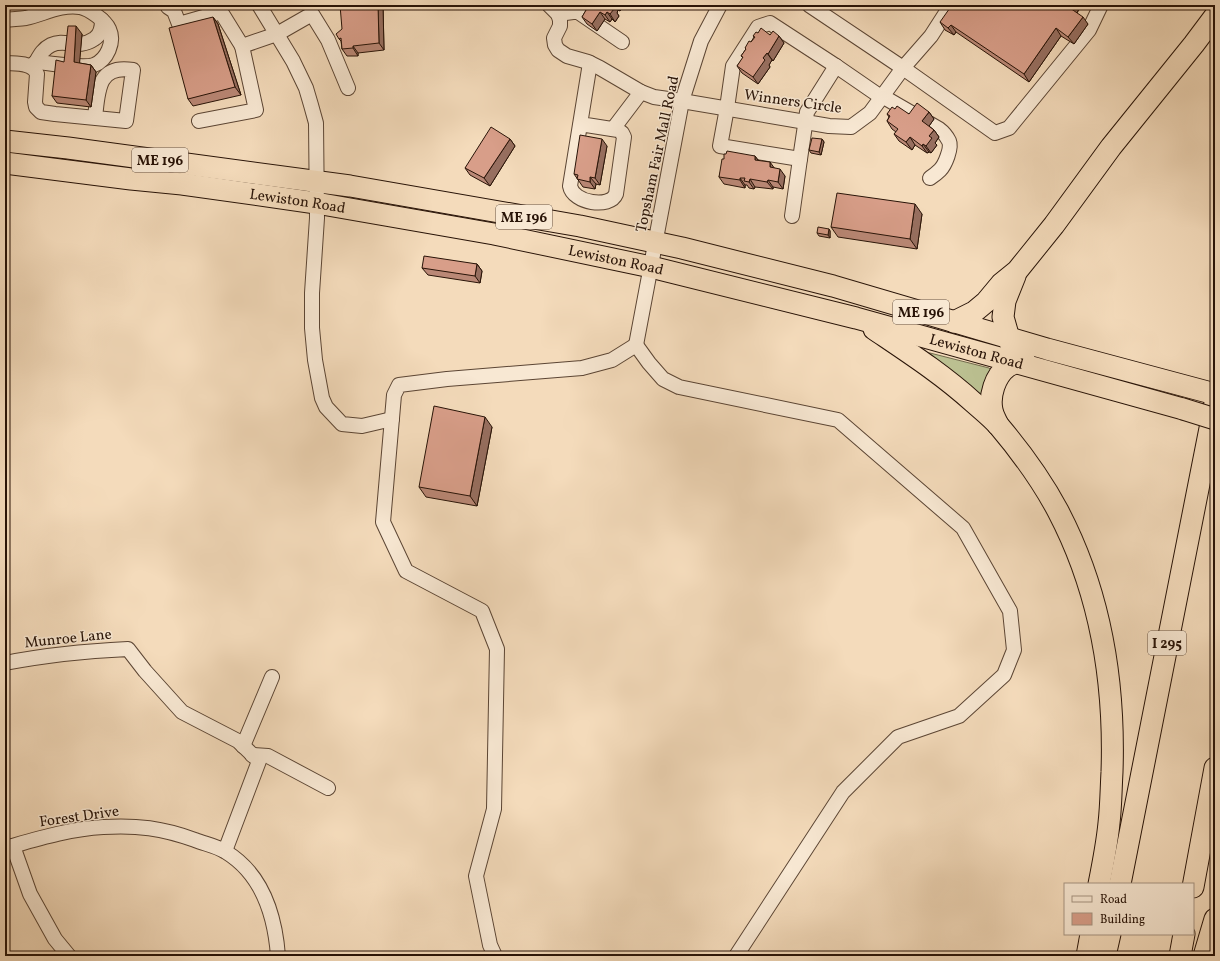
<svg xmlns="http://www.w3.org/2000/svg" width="1220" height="961" viewBox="0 0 1220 961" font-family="Vollkorn,serif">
<rect width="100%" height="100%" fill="#f4dbbb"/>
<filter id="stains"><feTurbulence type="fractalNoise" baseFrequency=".005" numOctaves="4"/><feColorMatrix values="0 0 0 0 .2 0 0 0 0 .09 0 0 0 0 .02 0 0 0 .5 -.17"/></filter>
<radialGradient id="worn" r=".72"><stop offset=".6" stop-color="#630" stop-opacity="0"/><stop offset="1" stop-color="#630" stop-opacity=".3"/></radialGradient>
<polygon fill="#bbc091" stroke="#726a4c" points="926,353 930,353 989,368 991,370 985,403"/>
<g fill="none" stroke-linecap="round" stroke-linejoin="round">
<g stroke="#5b4534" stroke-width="16">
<g id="minor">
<polyline points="168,5 168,7 174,11 179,24 221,12 242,46 277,34 312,14 328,40 348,88"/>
<polyline points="259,5 293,61 306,88 311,105 316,123 317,218 312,293 312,328 315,360 322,398 326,407 342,424 362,426 392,419"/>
<polyline points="549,5 558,14 560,20 560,26 554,38 555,45 558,50 567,56 588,62 600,68 641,92 654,97 682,101 829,126 851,127 870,113 903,68 809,5"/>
<polyline points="951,5 931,36 903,68 995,133 1009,128 1089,30 1101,5"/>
<polyline points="558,14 573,12 578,12 622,42"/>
<path d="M5,20C12,19 19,19 26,18C44,14 61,4 80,7C89,9 105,20 109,29C115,42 107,60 94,65C82,69 51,63 36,62L31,66"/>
<path d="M36,62C40,55 43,49 51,45C65,38 78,50 94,39C101,35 102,28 102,20"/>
<path d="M5,63C15,64 33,62 37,74L35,102L36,107L41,112L55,114L126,121L133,70C97,64 98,92 95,118"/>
<path d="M882,96L939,129C943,132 947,137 949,141C952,148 945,165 940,170C937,173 933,176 930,178"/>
<polyline points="199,121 256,110 242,46"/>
<path d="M580,124L618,130L622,133L624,137L616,194C610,209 573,203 570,186L590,63"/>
<polyline points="613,129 641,92"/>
<polyline points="800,159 807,112 836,66"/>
<polyline points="792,216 800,159 720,146 727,108 733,66 758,27 770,23 836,66 881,97"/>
<polyline points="636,345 682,101 701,41 720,5"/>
<path d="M5,663C46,655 87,651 128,649L145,671L182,712L238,741L259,761L225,851"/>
<polyline points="243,746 272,677"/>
<polyline points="252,755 268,756 328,788"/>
<polyline points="13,846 30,894 55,939 69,956"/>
<path d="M5,848C37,839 69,829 103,827C137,825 162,828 195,840C205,844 217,846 226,852C262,874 275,916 278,956"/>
<polyline points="495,956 490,945 476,876 494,809 497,649 482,611 406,571 383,522 394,395 399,385 447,379 582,368 612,360 636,345 649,363 663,379 679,387 838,420 963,528 1010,611 1014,650 1004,675 959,716 898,737 843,792 736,956"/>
</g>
</g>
<g stroke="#281307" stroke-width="23">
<g id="highway">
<polyline points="5,141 68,148 350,186 580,226 682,248 833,286 1047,349 1215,394"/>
<path id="s1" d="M5,163L131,179L182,184L316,203L494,234L651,267L856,318L1183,409"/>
<polyline points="954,322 974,312 986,302 1001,284 1017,271 1054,225 1111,147 1194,44 1215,16"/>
<path d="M874,329C908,352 942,374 973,402C982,410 991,417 999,426C1021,452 1042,481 1058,511C1100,591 1115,682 1112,772C1111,789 1111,806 1109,823C1107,844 1103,864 1099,884"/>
<polyline points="1012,349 1003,317 1005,301 1015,276"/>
<path d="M998,425C996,420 993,416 992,410C989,396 995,376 1007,367C1012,364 1018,361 1024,359"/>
<polyline points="1120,884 1215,403"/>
<polyline points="1193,887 1215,768"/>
<polyline points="1087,956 1091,934"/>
<polyline points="1105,956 1110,934"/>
<polyline points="1180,956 1184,934"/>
<polyline points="1204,956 1215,919"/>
</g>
</g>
<use href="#minor" stroke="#f8e8d3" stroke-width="14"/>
<use href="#highway" stroke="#f4dbbb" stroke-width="21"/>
<g stroke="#281307" stroke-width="23" stroke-linecap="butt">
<polyline id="highway-bridge" points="1183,409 1215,419"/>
</g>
<use href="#highway-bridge" stroke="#f4dbbb" stroke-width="21"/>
</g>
<g fill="#ba8876" stroke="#281307">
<polygon points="383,5 384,50 358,53 358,56 347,56 342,49 341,41 339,39"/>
<polygon points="587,5 625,5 620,11 618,10 617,13 619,16 615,22 612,19 610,22 605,19 597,31 587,24 582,17 588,7"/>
<polygon points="1082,5 1077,13 1088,24 1074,44 1061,36 1029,82 956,32 954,35 945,30 940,22"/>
<polygon points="213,17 218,24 241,95 193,106 188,99"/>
<polygon points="758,33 779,36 784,43 773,61 772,60 769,65 770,67 758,84 742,73 737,66 743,58 741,56 746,49 745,48 751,42 754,37 753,36"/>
<polygon points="82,34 79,63 91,65 96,72 91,107 57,103 52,96"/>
<polygon points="895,109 909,114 929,112 934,119 929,126 934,130 939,137 935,143 937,145 931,153 929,152 927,153 915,145 912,150 899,141 894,134 896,132 892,129 887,121 889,117 887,114"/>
<polygon points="510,139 515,146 490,186 470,175 465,168"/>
<polygon points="822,139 824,142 821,155 811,153 809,150"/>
<polygon points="607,146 600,185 596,184 595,189 583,187 574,174"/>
<polygon points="755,156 758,160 774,168 785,176 783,189 773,187 773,189 755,187 754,189 749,188 747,185 745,185 745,188 724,184 719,177 724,159"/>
<polygon points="922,214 917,249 838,237 831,227"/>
<polygon points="829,229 830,231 830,238 819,236 817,233"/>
<polygon points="477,264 482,271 480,283 428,275 422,268"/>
<polygon points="492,427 477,506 426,497 419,487"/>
</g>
<g fill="#976f60" stroke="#281307">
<polygon points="378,5 383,5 384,50 379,43"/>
<polygon points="611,5 615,5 618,10 617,13 619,16 615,22 610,14 610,6"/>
<polygon points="616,5 625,5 620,11"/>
<polygon points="1072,5 1082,5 1075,15 1070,8"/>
<polygon points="600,12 605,19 597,31 592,24"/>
<polygon points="607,12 612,19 610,22 605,15"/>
<polygon points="213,17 218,24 241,95 235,87"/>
<polygon points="1083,17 1088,24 1074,44 1068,37"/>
<polygon points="951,25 956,32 954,35 948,28"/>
<polygon points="76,26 82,34 79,70 74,62"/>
<polygon points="1056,28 1061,36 1029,82 1024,74"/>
<polygon points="779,36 784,43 773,61 768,54"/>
<polygon points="353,46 358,53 358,56 353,48"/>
<polygon points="767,53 772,60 769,65 770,67 758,84 753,77 763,58"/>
<polygon points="91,65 96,72 91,107 86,100"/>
<polygon points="929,112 934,119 927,129 922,121"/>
<polygon points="934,130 939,137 935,143 937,145 931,153 926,146 929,136"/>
<polygon points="910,137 915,145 912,150 906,142"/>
<polygon points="510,139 515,146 490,186 484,178"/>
<polygon points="602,139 607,146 600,185 595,178"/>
<polygon points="822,139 824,142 821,155 819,152"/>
<polygon points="923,144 929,152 927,153 922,146"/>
<polygon points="755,156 760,163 755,160"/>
<polygon points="770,162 775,169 770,167"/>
<polygon points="780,169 785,176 783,189 778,182"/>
<polygon points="590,177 596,184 595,189 590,182"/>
<polygon points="740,178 745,185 745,188 740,180"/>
<polygon points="750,179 755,187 754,189 749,182"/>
<polygon points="768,180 773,187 773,189 767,182"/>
<polygon points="915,204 922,214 917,249 910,239"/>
<polygon points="829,229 830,231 830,238 828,235"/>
<polygon points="477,264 482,271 480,283 475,276"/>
<polygon points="485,417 492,427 477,506 470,496"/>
</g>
<g fill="#d89e89" stroke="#281307">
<polygon points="340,5 378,5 379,43 353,46 353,48 342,49 341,38 339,39 336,34 342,29"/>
<polygon points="589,5 611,5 610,6 614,9 610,14 607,12 605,15 600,12 592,24 582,17"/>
<polygon points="952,5 1072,5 1070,8 1083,17 1068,37 1056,28 1024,74 951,25 948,28 940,22"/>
<polygon points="213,17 235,87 188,99 169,28"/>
<polygon points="68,26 76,26 74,62 91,65 86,100 52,96 56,60 64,62"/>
<polygon points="761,28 770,35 773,31 779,36 768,54 767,53 763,58 765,60 753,77 737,66 743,57 741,56 746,49 745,48 749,41 751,42 755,37 753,36 756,32 758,33"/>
<polygon points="917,103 929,112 922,121 934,130 929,136 932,138 926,146 923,144 922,146 910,137 906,142 894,134 898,129 887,121 890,116 887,114 892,107 895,109 897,106 909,114"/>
<polygon points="491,127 510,139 484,178 465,168"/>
<polygon points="580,135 602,139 595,178 590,177 590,182 577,179 578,175 574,174"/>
<polygon points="812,138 822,139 819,152 809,150"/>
<polygon points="727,151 755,156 755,160 770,162 770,167 780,169 778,182 768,180 767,182 750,179 749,182 744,181 745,178 740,178 740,180 719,177 722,159 724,159 724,154 726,154"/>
<polygon points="837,193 915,204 910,239 831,227"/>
<polygon points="818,227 829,229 828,235 817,233"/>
<polygon points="424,256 477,264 475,276 422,268"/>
<polygon points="434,406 485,417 470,496 419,487"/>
</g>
<g text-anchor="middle" stroke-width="3" stroke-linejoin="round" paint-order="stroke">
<g fill="#f8e8d3" stroke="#665344" stroke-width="1">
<rect x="132" y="148" width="56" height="24" rx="3"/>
<rect x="496" y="205" width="56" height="24" rx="3"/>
<rect x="893" y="300" width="56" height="24" rx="3"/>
<rect x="1148" y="631" width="38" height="24" rx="3"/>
</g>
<g font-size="14" font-weight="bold" fill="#281307">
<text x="160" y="165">ME 196</text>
<text x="524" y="222">ME 196</text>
<text x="921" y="317">ME 196</text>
<text x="1167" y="648">I 295</text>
</g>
<g font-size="15" fill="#281307" stroke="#f8e8d3">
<text transform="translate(793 101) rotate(8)" y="5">Winners Circle</text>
<text transform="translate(657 154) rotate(-78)" y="5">Topsham Fair Mall Road</text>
<text dy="5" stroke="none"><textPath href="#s1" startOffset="295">Lewiston Road</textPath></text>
<text dy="5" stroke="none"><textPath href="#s1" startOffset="619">Lewiston Road</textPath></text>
<text dy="5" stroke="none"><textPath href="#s1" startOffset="991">Lewiston Road</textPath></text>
<text transform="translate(68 638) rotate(-6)" y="5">Munroe Lane</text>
<text transform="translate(79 816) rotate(-8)" y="5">Forest Drive</text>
</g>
</g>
<rect width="1220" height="961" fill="none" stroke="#f4dbbb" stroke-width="20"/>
<rect x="6" y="6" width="1208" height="949" fill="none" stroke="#281307" stroke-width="2"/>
<rect x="10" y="10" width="1200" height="941" fill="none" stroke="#281307"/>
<rect x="1064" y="883" width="130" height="52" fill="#f8e8d3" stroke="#a59381"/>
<rect x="1072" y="896" width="20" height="6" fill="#f8e8d3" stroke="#a59381"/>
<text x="1100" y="903" font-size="12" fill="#281307">Road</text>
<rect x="1072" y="913" width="20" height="12" fill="#d89e89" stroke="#a59381"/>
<text x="1100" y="923" font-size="12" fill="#281307">Building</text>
<rect width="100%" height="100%" filter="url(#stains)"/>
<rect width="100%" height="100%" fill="url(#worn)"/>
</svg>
